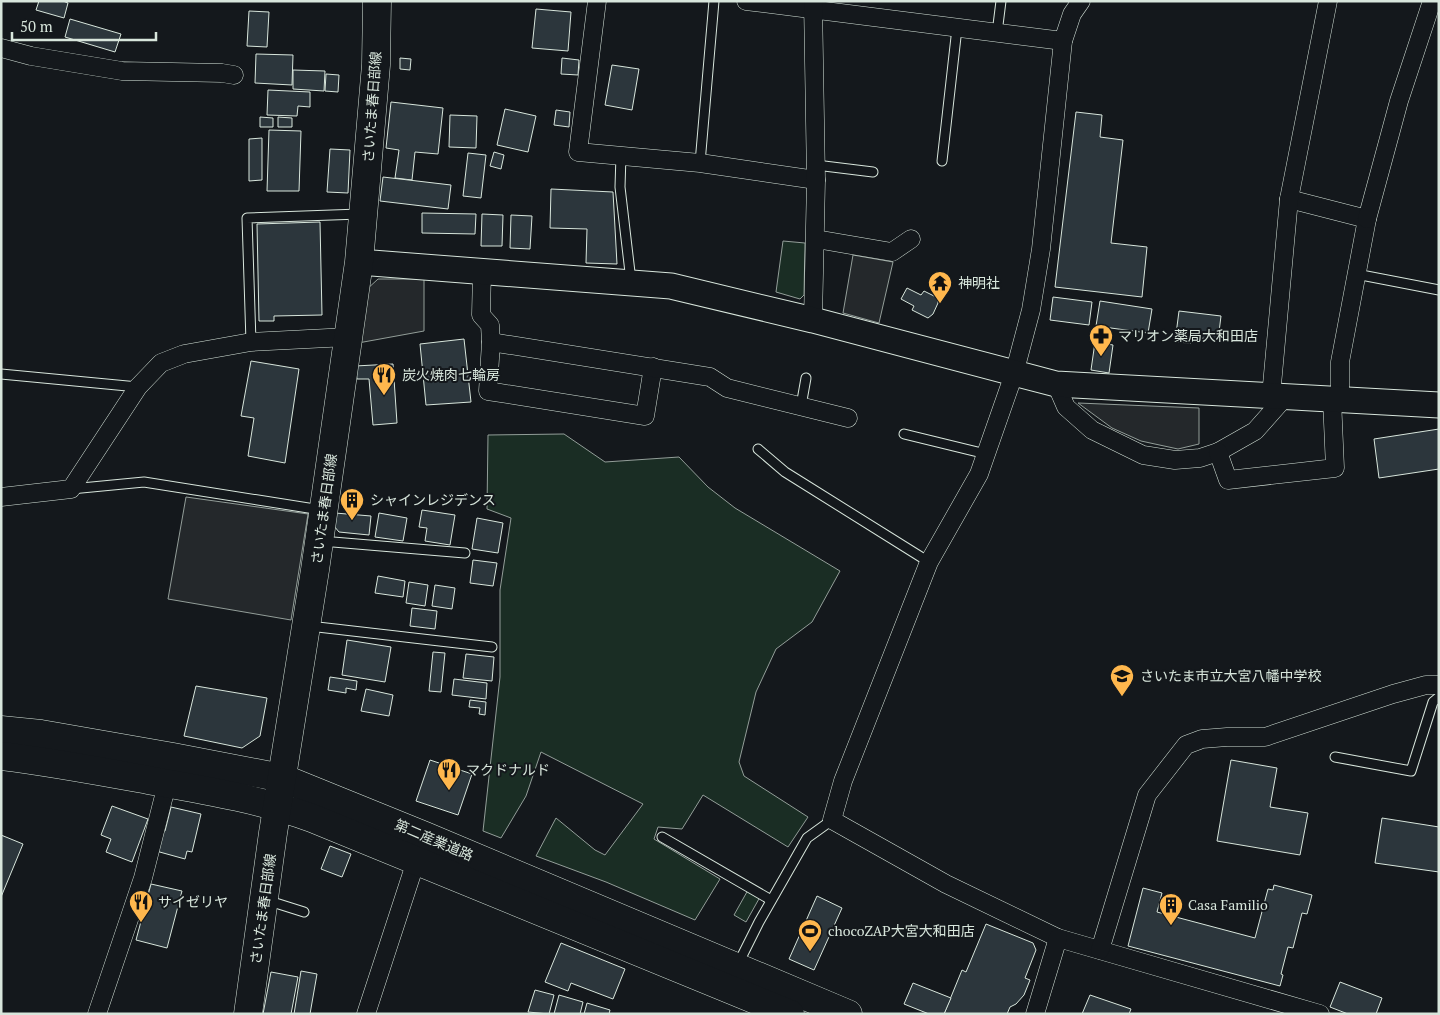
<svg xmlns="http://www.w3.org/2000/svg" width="1440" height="1015" viewBox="0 0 1440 1015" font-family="'PT Serif','Noto Sans JP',serif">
<rect width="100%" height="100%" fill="#14181c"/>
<g fill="#1a2d24" stroke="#939e99">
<polygon points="783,241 805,243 804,295 800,299 776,292"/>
<polygon points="564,434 605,462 679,457 708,487 735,508 840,571 812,622 776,649 756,692 739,762 744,776 808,817 788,847 703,795 682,829 658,827 654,839 720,879 695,920 606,882 536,856 556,818 595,850 605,855 643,804 541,752 526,796 501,838 483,831 500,677 500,590 511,518 487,509 488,435"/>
<polygon points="748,890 760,897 746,922 734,915"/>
</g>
<g fill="#24282b" stroke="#939e99">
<polygon points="853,255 893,262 879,323 843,313"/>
<polygon points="378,279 424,279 424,331 358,343 365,291"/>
<polygon points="1078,403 1199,408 1199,444 1178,449 1141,441 1112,428"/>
<polygon points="186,497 308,514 291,620 168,599"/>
</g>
<g fill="#2c363c" stroke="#d8e6dc">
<polygon points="39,1 63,1 68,3 64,18 36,10"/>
<polygon points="536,9 571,12 568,51 532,48"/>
<polygon points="249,11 269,12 267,47 247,46"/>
<polygon points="70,19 121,34 115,52 65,37"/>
<polygon points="256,54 293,55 292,85 255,83"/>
<polygon points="400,58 411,59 410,70 400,69"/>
<polygon points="562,58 579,60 578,75 561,74"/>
<polygon points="612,65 639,69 632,110 605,105"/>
<polygon points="293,70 325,71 324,91 293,89"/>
<polygon points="326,74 339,75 338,92 325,91"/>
<polygon points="268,90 310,92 310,107 298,106 297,116 267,115"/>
<polygon points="391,102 443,108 438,154 415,152 412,180 395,178 399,150 386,148"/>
<polygon points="505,109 536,116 528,152 497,145"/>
<polygon points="556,110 570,112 569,127 554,125"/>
<polygon points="1076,112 1102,115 1100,137 1123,140 1111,243 1147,247 1142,297 1055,287"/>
<polygon points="450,115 477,116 476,148 449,147"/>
<polygon points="260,117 273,118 273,127 260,127"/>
<polygon points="278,117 292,118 292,127 278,127"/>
<polygon points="269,130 301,131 299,191 267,191"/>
<polygon points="262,138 262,180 249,181 249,139"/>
<polygon points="330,149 350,150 348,193 327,192"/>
<polygon points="494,152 504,155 501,169 490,166"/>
<polygon points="468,153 486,155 481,198 463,196"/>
<polygon points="383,177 451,185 448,209 380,201"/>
<polygon points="551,189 613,192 617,264 586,263 587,229 550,228"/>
<polygon points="422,213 476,214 475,234 422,233"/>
<polygon points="482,214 503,215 502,246 481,246"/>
<polygon points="511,215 532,216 530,249 510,248"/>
<polygon points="320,222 322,315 274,316 274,321 259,321 257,224"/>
<polygon points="907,288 921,295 924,291 938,298 938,303 933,314 928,318 912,310 914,306 901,299"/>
<polygon points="1053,297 1092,302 1089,325 1050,320"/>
<polygon points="1100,301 1152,309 1148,333 1096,326"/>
<polygon points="1179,311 1221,316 1218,340 1192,337 1191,343 1175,342"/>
<polygon points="464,339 471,402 426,405 420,344"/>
<polygon points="1095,342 1113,345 1109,373 1091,370"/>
<polygon points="251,361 299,369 285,463 248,456 254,418 241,416"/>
<polygon points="393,364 397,423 373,425 369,379 357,379 355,366"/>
<polygon points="1439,429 1439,469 1379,478 1374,439"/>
<polygon points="422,510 455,515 450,545 425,541 427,528 419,527"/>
<polygon points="335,513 371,516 369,535 339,532 334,526"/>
<polygon points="379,513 407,518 403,541 375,537"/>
<polygon points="477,518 503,523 498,553 472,549"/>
<polygon points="473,560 497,563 493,586 470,583"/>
<polygon points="378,576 405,581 403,597 375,593"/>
<polygon points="409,582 428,585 425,606 406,603"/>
<polygon points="435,585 455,588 452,609 432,606"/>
<polygon points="412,608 437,611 435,629 410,626"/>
<polygon points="347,640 391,647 385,682 342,675"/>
<polygon points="433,652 445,653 441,692 429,691"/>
<polygon points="466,654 494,657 492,681 463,678"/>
<polygon points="330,677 357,681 356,690 346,688 346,693 328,690"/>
<polygon points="454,679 487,683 486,699 452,695"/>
<polygon points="196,686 267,698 260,736 242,748 184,736"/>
<polygon points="366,689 393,695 389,716 361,711"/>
<polygon points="470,700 486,702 485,715 479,714 480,708 469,707"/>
<polygon points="430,760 472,774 458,815 416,801"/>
<polygon points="1231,760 1277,768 1270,807 1308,813 1300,855 1217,841"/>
<polygon points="112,806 148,819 132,862 106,852 111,839 101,835"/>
<polygon points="171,807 201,814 192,852 187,851 185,859 156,851 161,830 165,831"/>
<polygon points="1382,818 1439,827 1439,872 1375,863"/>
<polygon points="1,835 23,844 1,897"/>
<polygon points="330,846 351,854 342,877 321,869"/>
<polygon points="151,884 182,891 167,948 136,940"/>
<polygon points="1274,885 1312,895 1307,914 1302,913 1293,948 1288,947 1281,974 1283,975 1280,986 1128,946 1143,888 1162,893 1157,912 1255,938 1268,889 1273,890"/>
<polygon points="817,896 842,908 814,970 789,959"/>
<polygon points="986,924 1033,943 1036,950 1025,978 1030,980 1024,995 1016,1004 1010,1007 1007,1014 944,1014 962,970 966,972"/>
<polygon points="561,943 625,969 613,999 571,983 568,991 545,982"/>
<polygon points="301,971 317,974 310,1014 294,1014"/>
<polygon points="271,972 298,977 291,1014 263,1014"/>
<polygon points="1340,982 1382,998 1376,1014 1348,1014 1330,1007"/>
<polygon points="913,983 951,998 944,1014 929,1014 904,1004"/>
<polygon points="535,990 554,995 549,1014 528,1012"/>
<polygon points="559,995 583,1002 580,1014 554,1014"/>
<polygon points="1090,995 1131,1009 1129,1014 1082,1014"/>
<polygon points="587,1003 610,1010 609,1014 584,1014"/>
</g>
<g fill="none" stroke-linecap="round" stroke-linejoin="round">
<g stroke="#d8e6dc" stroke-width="11">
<g id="lane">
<polyline points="997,33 1001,1"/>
<polyline points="621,155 620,187 631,281"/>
<polyline points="942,161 957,28"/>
<polyline points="700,163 714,1"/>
<polyline points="816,165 873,172"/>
<polyline points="1356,274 1439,290"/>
<polyline points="251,342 247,218 360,214"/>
<polyline points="1,374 138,387"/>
<polyline points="801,406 806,378"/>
<polyline points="904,434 986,454"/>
<polyline points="758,449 785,472 929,562"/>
<polyline points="71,489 144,482 321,510"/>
<polyline points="321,541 465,553"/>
<polyline points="309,626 492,647"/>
<polyline points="1335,757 1411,771 1433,702 1439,697"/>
<polyline points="662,837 771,900"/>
<polyline points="266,900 304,912"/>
<polyline points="738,964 759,922 807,838 832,820"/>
</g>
</g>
<g stroke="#d8e6dc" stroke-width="19">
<g id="street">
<polyline points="597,1 578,152 700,163 816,180"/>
<polyline points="746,1 1063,41"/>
<polyline points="1081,1 1072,14 1063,41 1041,249 1031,310 1014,374 979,474 929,562 843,781 832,820 946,884 1058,938 1320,1014"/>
<polyline points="1,48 31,56 122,71 222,73 234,75"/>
<polyline points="1289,199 1367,219 1340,362 1340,399"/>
<polyline points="1367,219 1399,101 1432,1"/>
<polyline points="816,239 892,252 911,239"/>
<polyline points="482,271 481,315 490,325 491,342 488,391 645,416 653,367"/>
<polyline points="813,320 816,180 813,1"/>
<polyline points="491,342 710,377 727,388 848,418"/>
<polyline points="1056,384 1066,407 1092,430 1143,455 1175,460 1200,458 1218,452 1255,431 1286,396"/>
<polyline points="1271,396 1289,199 1328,1"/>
<polyline points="1218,452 1228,480 1335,468 1332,399"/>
<polyline points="1,497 71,489 138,387 161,363 184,354 251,342 348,337"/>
<polyline points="1100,950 1147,795 1186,745 1202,739 1227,737 1265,737 1393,694 1426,685 1439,685"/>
<polyline points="97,1014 143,878 167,784"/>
<polyline points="366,1014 416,861"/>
<polyline points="1035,1014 1058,938"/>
</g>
</g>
<g stroke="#d8e6dc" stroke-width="27">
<polyline id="secondary" points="359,262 671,286 813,320 1056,384 1439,405"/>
</g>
<g stroke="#d8e6dc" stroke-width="29">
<g id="primary">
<polyline points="1,730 41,734 173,757 282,778 425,836 848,1014"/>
<path d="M1,756C51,762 99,771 148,780C204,790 259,799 312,818L790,1014"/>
<polyline points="248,1014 273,833 315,570 359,262 376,65 377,1"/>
</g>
</g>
<use href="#lane" stroke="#14181c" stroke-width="9"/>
<use href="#street" stroke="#14181c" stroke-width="18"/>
<use href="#secondary" stroke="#14181c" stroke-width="25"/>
<use href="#primary" stroke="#14181c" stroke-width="28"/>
</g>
<defs>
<g id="temple-pin" transform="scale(1.25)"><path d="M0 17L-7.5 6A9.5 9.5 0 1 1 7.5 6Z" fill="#ffb74d" stroke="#14181c"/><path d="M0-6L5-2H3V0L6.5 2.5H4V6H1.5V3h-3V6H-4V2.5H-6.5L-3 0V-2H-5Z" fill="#111"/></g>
<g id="pharmacy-pin" transform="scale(1.25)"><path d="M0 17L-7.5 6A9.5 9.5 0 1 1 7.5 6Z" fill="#ffb74d" stroke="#14181c"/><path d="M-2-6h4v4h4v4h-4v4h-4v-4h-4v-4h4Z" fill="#111"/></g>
<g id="restaurant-pin" transform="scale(1.25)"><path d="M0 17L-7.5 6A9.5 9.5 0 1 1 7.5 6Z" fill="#ffb74d" stroke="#14181c"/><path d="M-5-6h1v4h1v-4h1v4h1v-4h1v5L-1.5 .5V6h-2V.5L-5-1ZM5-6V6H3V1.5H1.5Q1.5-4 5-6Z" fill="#111"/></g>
<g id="building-pin" transform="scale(1.25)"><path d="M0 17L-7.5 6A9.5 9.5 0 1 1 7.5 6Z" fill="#ffb74d" stroke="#14181c"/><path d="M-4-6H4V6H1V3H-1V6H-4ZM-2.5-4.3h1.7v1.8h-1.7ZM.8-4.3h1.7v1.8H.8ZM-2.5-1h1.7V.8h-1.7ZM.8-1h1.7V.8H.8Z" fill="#111"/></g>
<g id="school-pin" transform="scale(1.25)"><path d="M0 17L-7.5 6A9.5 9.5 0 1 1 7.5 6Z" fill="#ffb74d" stroke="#14181c"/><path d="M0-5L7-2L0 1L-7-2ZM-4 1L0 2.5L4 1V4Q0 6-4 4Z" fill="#111"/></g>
<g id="stadium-pin" transform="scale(1.25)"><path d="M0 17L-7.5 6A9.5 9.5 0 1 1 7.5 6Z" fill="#ffb74d" stroke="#14181c"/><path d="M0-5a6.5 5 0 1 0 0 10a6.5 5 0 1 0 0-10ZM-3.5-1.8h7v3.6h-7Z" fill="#111"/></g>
</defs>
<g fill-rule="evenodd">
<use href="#temple-pin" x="940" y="283"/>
<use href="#pharmacy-pin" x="1101" y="336"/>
<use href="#restaurant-pin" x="384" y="375"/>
<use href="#building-pin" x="352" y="500"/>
<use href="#school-pin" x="1122" y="676"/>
<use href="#restaurant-pin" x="449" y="770"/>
<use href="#restaurant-pin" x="141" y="902"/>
<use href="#building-pin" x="1171" y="905"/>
<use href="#stadium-pin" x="810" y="931"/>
</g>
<g text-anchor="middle" stroke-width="4" stroke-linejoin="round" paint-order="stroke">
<g font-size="14" fill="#d8e6dc" stroke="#14181c">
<text transform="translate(372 107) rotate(-86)" y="5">さいたま春日部線</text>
<text transform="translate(324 509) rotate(-82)" y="5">さいたま春日部線</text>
<text transform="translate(434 840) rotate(23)" y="5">第二産業道路</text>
<text transform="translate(263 909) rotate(-82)" y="5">さいたま春日部線</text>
</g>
<g font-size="14" fill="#d8e6dc" stroke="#14181c" text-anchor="start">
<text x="958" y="288">神明社</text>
<text x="1118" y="341">マリオン薬局大和田店</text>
<text x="402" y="380">炭火焼肉七輪房</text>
<text x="370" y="505">シャインレジデンス</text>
<text x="1140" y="681">さいたま市立大宮八幡中学校</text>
<text x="466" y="775">マクドナルド</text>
<text x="158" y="907">サイゼリヤ</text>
<text x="1188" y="910">Casa Familio</text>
<text x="828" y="936">chocoZAP大宮大和田店</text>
</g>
</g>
<rect width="1440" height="1015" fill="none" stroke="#d8e6dc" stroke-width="5"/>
<path d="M12 32v8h144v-8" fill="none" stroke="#d8e6dc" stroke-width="2.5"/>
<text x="20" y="32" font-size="15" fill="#d8e6dc" stroke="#14181c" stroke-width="4" paint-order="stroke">50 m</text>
</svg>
